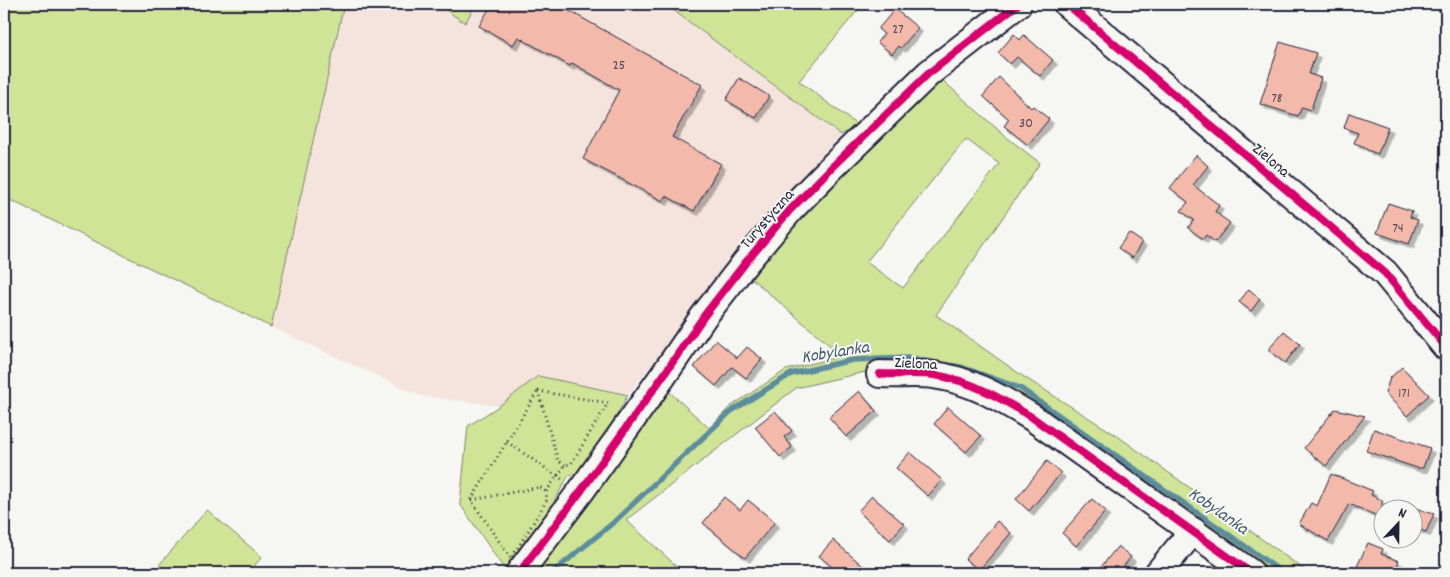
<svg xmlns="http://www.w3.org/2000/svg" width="1450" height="577" viewBox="0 0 1450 577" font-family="Dekko,sans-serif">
<defs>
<filter id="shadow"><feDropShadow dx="4.5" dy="4.5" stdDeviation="0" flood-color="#0004"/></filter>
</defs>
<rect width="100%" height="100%" fill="#f6f6f2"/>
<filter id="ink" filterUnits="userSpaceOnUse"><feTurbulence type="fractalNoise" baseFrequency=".02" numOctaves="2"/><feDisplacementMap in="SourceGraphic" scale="10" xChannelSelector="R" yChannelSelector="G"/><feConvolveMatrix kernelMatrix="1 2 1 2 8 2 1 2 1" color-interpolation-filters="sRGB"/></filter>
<g filter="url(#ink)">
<polygon fill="#f5e4dd" points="344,4 437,4 465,22 476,4 665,4 841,135 765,222 628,395 538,376 499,406 421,396 271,327"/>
<g fill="#d0e498" stroke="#79836a" fill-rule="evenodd">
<polygon points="4,4 344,4 271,327 4,197"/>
<polygon points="437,4 476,4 465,23"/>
<polygon points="665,4 863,4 799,81 857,125 841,135"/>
<path d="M940,78L1005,136L1040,163L936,315L1024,377L1116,435L1309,573H1259L1003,392L888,369L865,372L796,388L626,520L684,573H530L665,388L709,428L730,407L786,370L842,356L744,272ZM966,139L999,164L903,288L866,262Z"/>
<polygon points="538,376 628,395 584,473 569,475 554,501 558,509 507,573 460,504 468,426 499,406"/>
<polygon points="207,510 262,557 248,573 152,573"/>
</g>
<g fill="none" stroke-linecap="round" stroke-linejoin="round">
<g stroke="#5d8d9c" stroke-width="5.5">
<polyline points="948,365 961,367 1020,388 1283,573"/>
<polyline points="552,573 614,522 730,412 791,374 852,360 908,358 931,362"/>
</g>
</g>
<g fill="#f3b9ab" stroke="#22223b" filter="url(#shadow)">
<polygon points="492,4 557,4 702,85 672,137 721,164 694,211 666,196 663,201 583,159 619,90 572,63 570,66 518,37 513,45 479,26"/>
<polygon points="895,9 918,28 901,48 899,46 892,54 877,42 884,34 878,29"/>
<polygon points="1014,34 1020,40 1024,35 1053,60 1040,76 1017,57 1010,64 998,53"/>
<polygon points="1280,42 1316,53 1309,74 1321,78 1311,110 1302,107 1298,116 1260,104"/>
<polygon points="999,77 1031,108 1033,106 1049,119 1028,145 1004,126 1009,119 983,96"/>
<polygon points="739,78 769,96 756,118 726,100"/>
<polygon points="1349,113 1388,127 1378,154 1367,150 1365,147 1354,143 1358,133 1344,128"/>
<polygon points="1196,155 1208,166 1193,185 1219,205 1215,212 1230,223 1215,242 1206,235 1203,239 1188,228 1194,220 1181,211 1188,202 1170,188"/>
<polygon points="1388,203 1412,211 1410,217 1418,220 1409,244 1377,233"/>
<polygon points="1129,233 1142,242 1132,258 1118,248"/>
<polygon points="1249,289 1260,299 1251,311 1239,302"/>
<polygon points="1284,331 1300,344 1285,363 1268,350"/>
<polygon points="716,340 737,358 747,347 762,359 746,378 732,367 716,386 694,367"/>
<polygon points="1402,367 1429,395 1407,416 1385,393 1390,378"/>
<polygon points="859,391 876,411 846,437 829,417"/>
<polygon points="948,407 981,436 966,452 934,424"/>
<polygon points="1335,409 1365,416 1326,466 1304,448"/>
<polygon points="775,411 792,431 784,437 792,447 780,457 755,427"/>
<polygon points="1374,429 1430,448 1423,468 1417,468 1366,451"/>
<polygon points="910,452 942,480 928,496 896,468"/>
<polygon points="1047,461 1061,473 1029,511 1016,499"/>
<polygon points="1331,474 1373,491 1371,495 1382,500 1382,518 1349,504 1328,541 1299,524 1311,503 1317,506"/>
<polygon points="872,496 904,524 890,540 858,511"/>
<polygon points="724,497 740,510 748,500 775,522 745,558 703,523"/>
<polygon points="1092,499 1106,511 1076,546 1062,533"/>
<polygon points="1412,507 1434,514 1426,532 1412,527"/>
<polygon points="997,521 1011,533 979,570 965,559"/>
<polygon points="833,540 871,573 839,573 819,556"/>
<polygon points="1368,543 1383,549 1381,554 1399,561 1394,573 1354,573"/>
<polygon points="1118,546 1131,557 1118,573 1096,573"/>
</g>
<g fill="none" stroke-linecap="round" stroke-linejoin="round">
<g stroke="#22223b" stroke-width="30">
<g id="minor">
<polyline points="1067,4 1385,273 1446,347"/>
<path d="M880,374C897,375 917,373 934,375C971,380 1002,399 1033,418L1251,573"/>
<polyline points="519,573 581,491 663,376 704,316 746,262 790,210 833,166 929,73 1018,4"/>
<polyline points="1158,573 1193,531"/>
</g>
</g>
<g stroke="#22223b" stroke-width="3" stroke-dasharray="1 4" stroke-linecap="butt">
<polygon points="538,391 608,403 571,464 565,465 546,492 547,500 511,559 471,500"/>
<polyline points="538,391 558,461 565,465"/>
<polyline points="507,442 563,480"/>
<polyline points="472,500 540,487 546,492"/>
</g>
<use href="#minor" stroke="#f6f6f2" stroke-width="26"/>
<g stroke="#f6f6f2" stroke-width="11">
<g id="cycleway">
<polyline points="1067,4 1385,273 1446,347"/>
<path d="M880,374C897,375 917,373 934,375C971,380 1002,399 1033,418L1251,573"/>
<polyline points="519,573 581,491 663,376 704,316 746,262 790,210 833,166 929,73 1018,4"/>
</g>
</g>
<use href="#cycleway" stroke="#d6006c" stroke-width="8"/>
</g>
</g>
<g text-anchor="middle" stroke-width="4" stroke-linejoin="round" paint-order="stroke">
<g font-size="14" fill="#564857">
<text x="898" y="33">27</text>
<text x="619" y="69">25</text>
<text x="1277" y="102">78</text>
<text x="1026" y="127">30</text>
<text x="1398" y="232">74</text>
<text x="1404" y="397">171</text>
</g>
<g font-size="16" fill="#22223b" stroke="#f6f6f2">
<text transform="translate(1272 159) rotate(40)" y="6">Zielona</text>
<text transform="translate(766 218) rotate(-49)" y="6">Turystyczna</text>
<text transform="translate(916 362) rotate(3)" y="6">Zielona</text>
</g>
<g font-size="18" font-style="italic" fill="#3f586c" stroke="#f6f6f2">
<text transform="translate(835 351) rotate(-9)" y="6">Kobylanka</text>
<text transform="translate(1219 510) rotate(35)" y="6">Kobylanka</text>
</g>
</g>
<rect width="1450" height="577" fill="none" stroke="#f6f6f2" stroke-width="20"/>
<rect x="10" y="10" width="1430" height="557" fill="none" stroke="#22223b" stroke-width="2" filter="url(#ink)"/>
<g transform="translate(1398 524) rotate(22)"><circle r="24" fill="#f6f6f2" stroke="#a1a1a9"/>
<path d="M0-4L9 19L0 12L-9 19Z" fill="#22223b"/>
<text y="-8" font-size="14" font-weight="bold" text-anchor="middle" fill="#22223b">N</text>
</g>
</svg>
